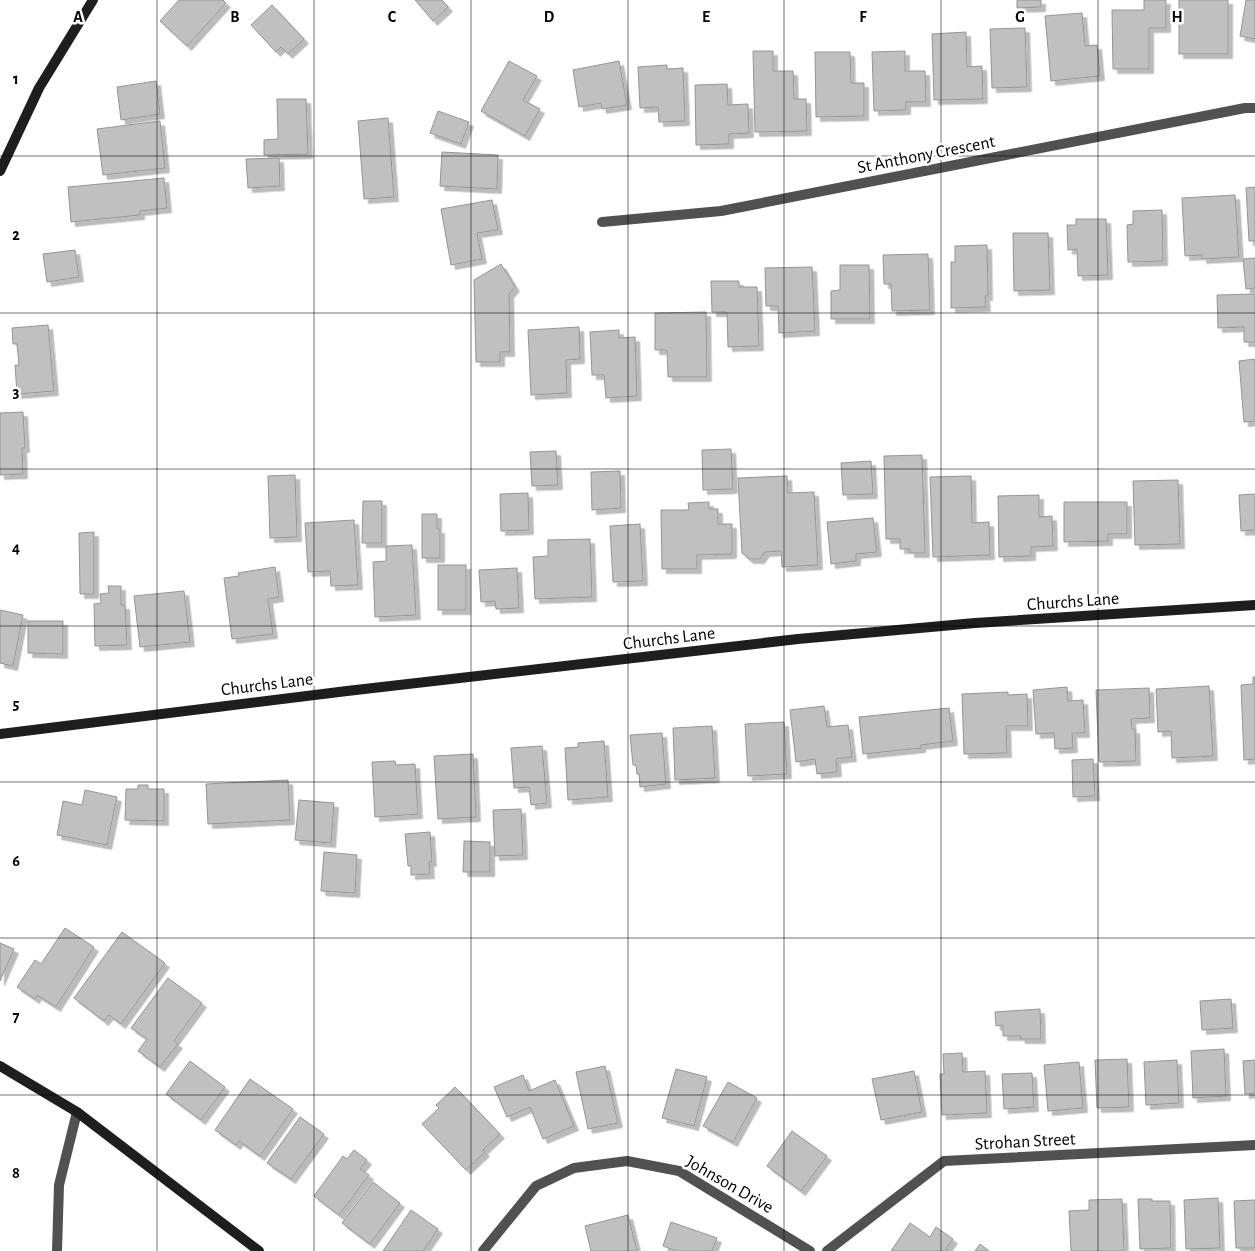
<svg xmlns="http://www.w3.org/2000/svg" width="1255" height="1251" viewBox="0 0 1255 1251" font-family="'Alegreya Sans',sans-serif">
<defs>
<filter id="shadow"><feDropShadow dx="4.5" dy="4.5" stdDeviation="0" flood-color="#0004"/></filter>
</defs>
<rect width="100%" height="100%" fill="#fff"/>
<g fill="#c0c0c0" stroke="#959595" filter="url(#shadow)">
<polygon points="179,0 223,0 226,3 187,46 160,21"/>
<polygon points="415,0 442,0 448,7 433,21"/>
<polygon points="1017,0 1041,0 1041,7 1017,8"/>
<polygon points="1144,0 1166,0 1166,28 1149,28 1149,69 1113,69 1112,10 1144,10"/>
<rect x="1179" y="0" width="49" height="54"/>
<polygon points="1246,0 1255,0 1255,39 1240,36"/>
<polygon points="272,5 304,39 288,54 281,47 276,52 251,25"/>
<polygon points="1082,13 1085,46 1097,45 1100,76 1051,81 1045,16"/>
<polygon points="1025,28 1027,87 992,88 990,29"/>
<polygon points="966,32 967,67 982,66 983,99 934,100 932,34"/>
<polygon points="753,51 773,51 773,71 793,71 794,99 806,99 807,131 755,132"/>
<polygon points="905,51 905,71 925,71 926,102 906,102 906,110 874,111 872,52"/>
<polygon points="815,52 850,52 851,83 864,83 864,116 816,117"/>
<polygon points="509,61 537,76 523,100 540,109 525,136 481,111"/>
<polygon points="619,61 627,105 602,109 601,103 579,107 573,70"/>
<polygon points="667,65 667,69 683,68 685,121 659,122 658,107 640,108 638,67"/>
<polygon points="156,81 160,114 121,120 117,87"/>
<polygon points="727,84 728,105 748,104 749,133 729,134 729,144 696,145 695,85"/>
<polygon points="277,99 306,99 308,154 264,155 264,140 278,139"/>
<polygon points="438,111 469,122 461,144 430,133"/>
<polygon points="388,118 394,197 364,199 358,121"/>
<polygon points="160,121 165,168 103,175 97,129"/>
<polygon points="442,152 498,155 497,189 440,186"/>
<polygon points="279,158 280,186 248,188 246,159"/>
<polygon points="164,178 167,208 140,211 140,215 71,222 68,187"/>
<polygon points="1255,187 1255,241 1249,241 1246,188"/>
<polygon points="1235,195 1239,257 1202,259 1202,255 1185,256 1182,198"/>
<polygon points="492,200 498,230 477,233 482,259 451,265 441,209"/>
<polygon points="1162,210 1163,261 1128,262 1127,225 1133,224 1133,211"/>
<polygon points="1076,219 1106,219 1108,275 1078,276 1077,249 1068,250 1067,225 1076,225"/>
<polygon points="1013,233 1048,233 1050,290 1014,291"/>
<polygon points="987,245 988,296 985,296 986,307 951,308 951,262 955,262 955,246"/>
<polygon points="75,250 79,277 47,282 43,254"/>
<polygon points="928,254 930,310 892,311 891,284 884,284 883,255"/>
<polygon points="1255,258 1255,288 1246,289 1243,259"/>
<polygon points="501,264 515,287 509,294 510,352 500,352 500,362 476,362 474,280"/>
<polygon points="840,265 869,265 870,319 831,319 831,291 840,290"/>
<polygon points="812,267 815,331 779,333 778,306 766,306 765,268"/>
<polygon points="711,281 739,281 739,287 757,287 759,346 728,347 727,312 712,312"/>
<polygon points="1255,294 1255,342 1244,342 1244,327 1218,328 1217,295"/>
<polygon points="706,312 707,377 668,377 667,350 655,350 655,313"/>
<polygon points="48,325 54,391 17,394 15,365 19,365 17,344 13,344 12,328"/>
<polygon points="579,327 580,359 566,360 567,393 531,395 528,330"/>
<polygon points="619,330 619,338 635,337 637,396 606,398 604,375 592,375 590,332"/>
<polygon points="1255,359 1255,421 1244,422 1239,361"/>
<polygon points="23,412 25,448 22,448 23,474 0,475 0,413"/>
<polygon points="731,449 733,489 703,490 702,450"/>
<polygon points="556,451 558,485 532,486 530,452"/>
<polygon points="922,455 925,553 910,553 910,549 900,549 900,539 886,539 884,456"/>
<polygon points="871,461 873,494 843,495 841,463"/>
<polygon points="620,471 621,508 592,510 591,472"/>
<polygon points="295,475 297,537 270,538 268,476"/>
<polygon points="787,476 788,493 814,492 818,565 782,567 781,551 765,552 760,559 749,559 742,553 738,478"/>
<polygon points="971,476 972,523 989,522 990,555 933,557 930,477"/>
<polygon points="1178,480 1180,544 1135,545 1133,481"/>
<polygon points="528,493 529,530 501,531 500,494"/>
<polygon points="1255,494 1255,530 1241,531 1239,495"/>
<polygon points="1039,495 1039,517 1052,516 1053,546 1031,547 1031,556 999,557 998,496"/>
<polygon points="363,501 382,501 382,543 362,543"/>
<polygon points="709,502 709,509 718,509 718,524 732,524 732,554 697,555 697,569 662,569 661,510 689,510 688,503"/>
<polygon points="1064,502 1127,502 1127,534 1108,534 1108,541 1064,542"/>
<polygon points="422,514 437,514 437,529 440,529 440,558 422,558"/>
<polygon points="873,518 877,552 856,554 856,561 831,564 827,522"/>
<polygon points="354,520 358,585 331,586 330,571 308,572 305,523"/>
<polygon points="640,524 643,581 613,582 610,526"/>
<polygon points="94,532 94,594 80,594 79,533"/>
<polygon points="590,539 592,597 535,599 533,557 548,556 548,540"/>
<polygon points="412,545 416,615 375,617 373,562 386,561 386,546"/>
<rect x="438" y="565" width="28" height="45"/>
<polygon points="275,567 279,597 268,599 273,634 232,639 224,578 239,576 238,573"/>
<polygon points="517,568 519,608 496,609 495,601 481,602 479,570"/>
<polygon points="108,586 121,586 121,605 125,605 127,645 95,646 94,604 101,603 100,594 109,593"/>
<polygon points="184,591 190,642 140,647 134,596"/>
<polygon points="0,610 23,615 13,666 0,663"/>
<polygon points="28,621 63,621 63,654 28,653"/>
<polygon points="1253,677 1255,677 1255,759 1244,760 1241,685 1253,684"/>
<polygon points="1209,686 1213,756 1172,758 1171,731 1158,732 1156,689"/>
<polygon points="1067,687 1068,701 1083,700 1085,733 1072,733 1073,748 1055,749 1054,733 1036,734 1033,690"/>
<polygon points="1149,688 1150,718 1131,719 1132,729 1135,729 1136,761 1099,762 1096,690"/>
<polygon points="1008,692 1008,695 1027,694 1028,726 1006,726 1007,753 964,754 962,694"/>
<polygon points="824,706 827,727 848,725 852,757 836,759 837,772 817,774 815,759 796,762 790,710"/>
<polygon points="949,708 953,741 921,745 921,748 863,754 859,717"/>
<polygon points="784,722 787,774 748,776 745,724"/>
<polygon points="712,726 715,778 675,780 673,728"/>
<polygon points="662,733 666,784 640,787 639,774 637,774 636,765 633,765 630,735"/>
<polygon points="604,741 608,797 568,800 565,748 578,747 578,743"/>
<polygon points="542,746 547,803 531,805 529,787 514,788 511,748"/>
<polygon points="473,754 476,817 438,819 434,756"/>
<polygon points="1093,759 1095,796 1073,797 1072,760"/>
<polygon points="395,761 396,765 415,764 418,814 375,817 372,762"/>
<polygon points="288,780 290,820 208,824 206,784"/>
<polygon points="138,785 148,785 148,789 164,789 164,821 125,820 126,789 138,789"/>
<polygon points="85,790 117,797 107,845 57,835 63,801 82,805"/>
<polygon points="299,800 334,803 331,843 295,840"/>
<polygon points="521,809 523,855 495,856 493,810"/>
<polygon points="430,832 432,862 429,862 430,874 411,875 411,866 408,866 405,834"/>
<polygon points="464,841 490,842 490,872 463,872"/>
<polygon points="324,852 357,855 355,893 321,891"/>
<polygon points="65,928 94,947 56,1007 37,995 35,999 17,987 35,960 41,964"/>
<polygon points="122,932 165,963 121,1024 109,1015 104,1021 74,998"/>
<polygon points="0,943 14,949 0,981"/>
<polygon points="168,978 202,1003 174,1041 178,1044 160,1067 138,1051 147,1039 131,1028"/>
<polygon points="1231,999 1233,1028 1202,1030 1200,1001"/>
<polygon points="1040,1009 1041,1039 1021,1039 1020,1036 1003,1036 1003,1025 996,1026 995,1012"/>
<polygon points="1224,1049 1226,1096 1193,1098 1191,1051"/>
<polygon points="962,1053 963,1072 985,1071 987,1113 942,1115 940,1074 944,1074 943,1054"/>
<polygon points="1127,1059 1129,1107 1097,1108 1095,1060"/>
<polygon points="1177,1060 1179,1103 1146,1105 1144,1062"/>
<polygon points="1255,1060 1255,1093 1245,1094 1243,1061"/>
<polygon points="190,1061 225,1087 201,1120 166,1094"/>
<polygon points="1079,1062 1083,1108 1048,1111 1044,1065"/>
<polygon points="605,1066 618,1123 588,1129 576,1072"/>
<polygon points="676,1069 707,1077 694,1126 662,1118"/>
<polygon points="914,1071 922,1112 881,1120 872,1079"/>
<polygon points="1032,1073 1034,1107 1004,1109 1002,1074"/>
<polygon points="523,1075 529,1091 555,1080 574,1126 543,1139 530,1107 507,1117 494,1087"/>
<polygon points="250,1079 293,1109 260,1156 239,1141 236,1145 215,1130"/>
<polygon points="728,1082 757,1098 733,1142 703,1126"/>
<polygon points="455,1087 500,1134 483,1150 485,1152 466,1170 422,1124 439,1108 436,1105"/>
<polygon points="300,1117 324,1134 291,1179 267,1163"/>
<polygon points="792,1131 827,1156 801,1191 767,1166"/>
<polygon points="354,1150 367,1160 360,1169 369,1175 339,1215 314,1196 343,1156 347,1159"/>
<polygon points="373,1182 400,1203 370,1244 342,1223"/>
<polygon points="1218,1198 1220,1248 1186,1249 1184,1200"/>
<polygon points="1122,1199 1124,1251 1071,1251 1069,1211 1089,1210 1089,1200"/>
<polygon points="1138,1199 1152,1199 1152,1201 1170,1201 1171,1248 1140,1249"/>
<polygon points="1255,1200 1255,1248 1236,1248 1234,1201"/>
<polygon points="411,1210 438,1229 423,1251 383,1251"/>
<polygon points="628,1215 637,1251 591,1251 585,1226"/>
<polygon points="671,1222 717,1238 712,1251 676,1251 663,1246"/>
<polygon points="910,1223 930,1237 936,1227 953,1239 946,1249 948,1251 891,1251"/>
<polygon points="980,1244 989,1251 975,1251"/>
</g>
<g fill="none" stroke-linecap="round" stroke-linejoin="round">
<polyline stroke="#515151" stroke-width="10" points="57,1251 59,1185 77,1112"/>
<g stroke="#515151" stroke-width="10">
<polyline points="602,222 721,211 1245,108 1255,108"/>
<polyline points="483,1251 536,1186 574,1168 627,1161 679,1171 810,1251"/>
<polyline points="827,1251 944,1161 1255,1145"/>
</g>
<g stroke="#1e1e1e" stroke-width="10">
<polyline points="0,171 39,88 93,0"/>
<polyline points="0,734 347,691 798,639 975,623 1255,605"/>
<polyline points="0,1066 77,1112 259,1251"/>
</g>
</g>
<path fill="none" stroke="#000" stroke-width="1" stroke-opacity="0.55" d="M157,0V1251M314,0V1251M471,0V1251M628,0V1251M784,0V1251M941,0V1251M1098,0V1251M0,156H1255M0,313H1255M0,469H1255M0,626H1255M0,782H1255M0,938H1255M0,1095H1255"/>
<g text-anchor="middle" stroke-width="5" stroke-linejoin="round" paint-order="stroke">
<g font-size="18" fill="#000" stroke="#fff">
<text transform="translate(926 154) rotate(-11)" y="6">St Anthony Crescent</text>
<text transform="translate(1073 601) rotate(-4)" y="6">Churchs Lane</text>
<text transform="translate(669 638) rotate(-7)" y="6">Churchs Lane</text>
<text transform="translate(267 684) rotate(-7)" y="6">Churchs Lane</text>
<text transform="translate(1025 1141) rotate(-3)" y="6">Strohan Street</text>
<text transform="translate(730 1184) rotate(30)" y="6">Johnson Drive</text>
</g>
</g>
<g font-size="16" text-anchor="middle" font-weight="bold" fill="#000" stroke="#fff" stroke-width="5" stroke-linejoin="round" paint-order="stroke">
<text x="78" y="22">A</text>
<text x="235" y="22">B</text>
<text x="392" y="22">C</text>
<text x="549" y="22">D</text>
<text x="706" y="22">E</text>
<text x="863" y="22">F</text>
<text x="1020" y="22">G</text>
<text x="1177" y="22">H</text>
<text x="16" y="84">1</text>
<text x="16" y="240">2</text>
<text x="16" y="397">3</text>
<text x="16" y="553">4</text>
<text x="16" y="709">5</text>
<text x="16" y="866">6</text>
<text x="16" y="1022">7</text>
<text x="16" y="1178">8</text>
</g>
</svg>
